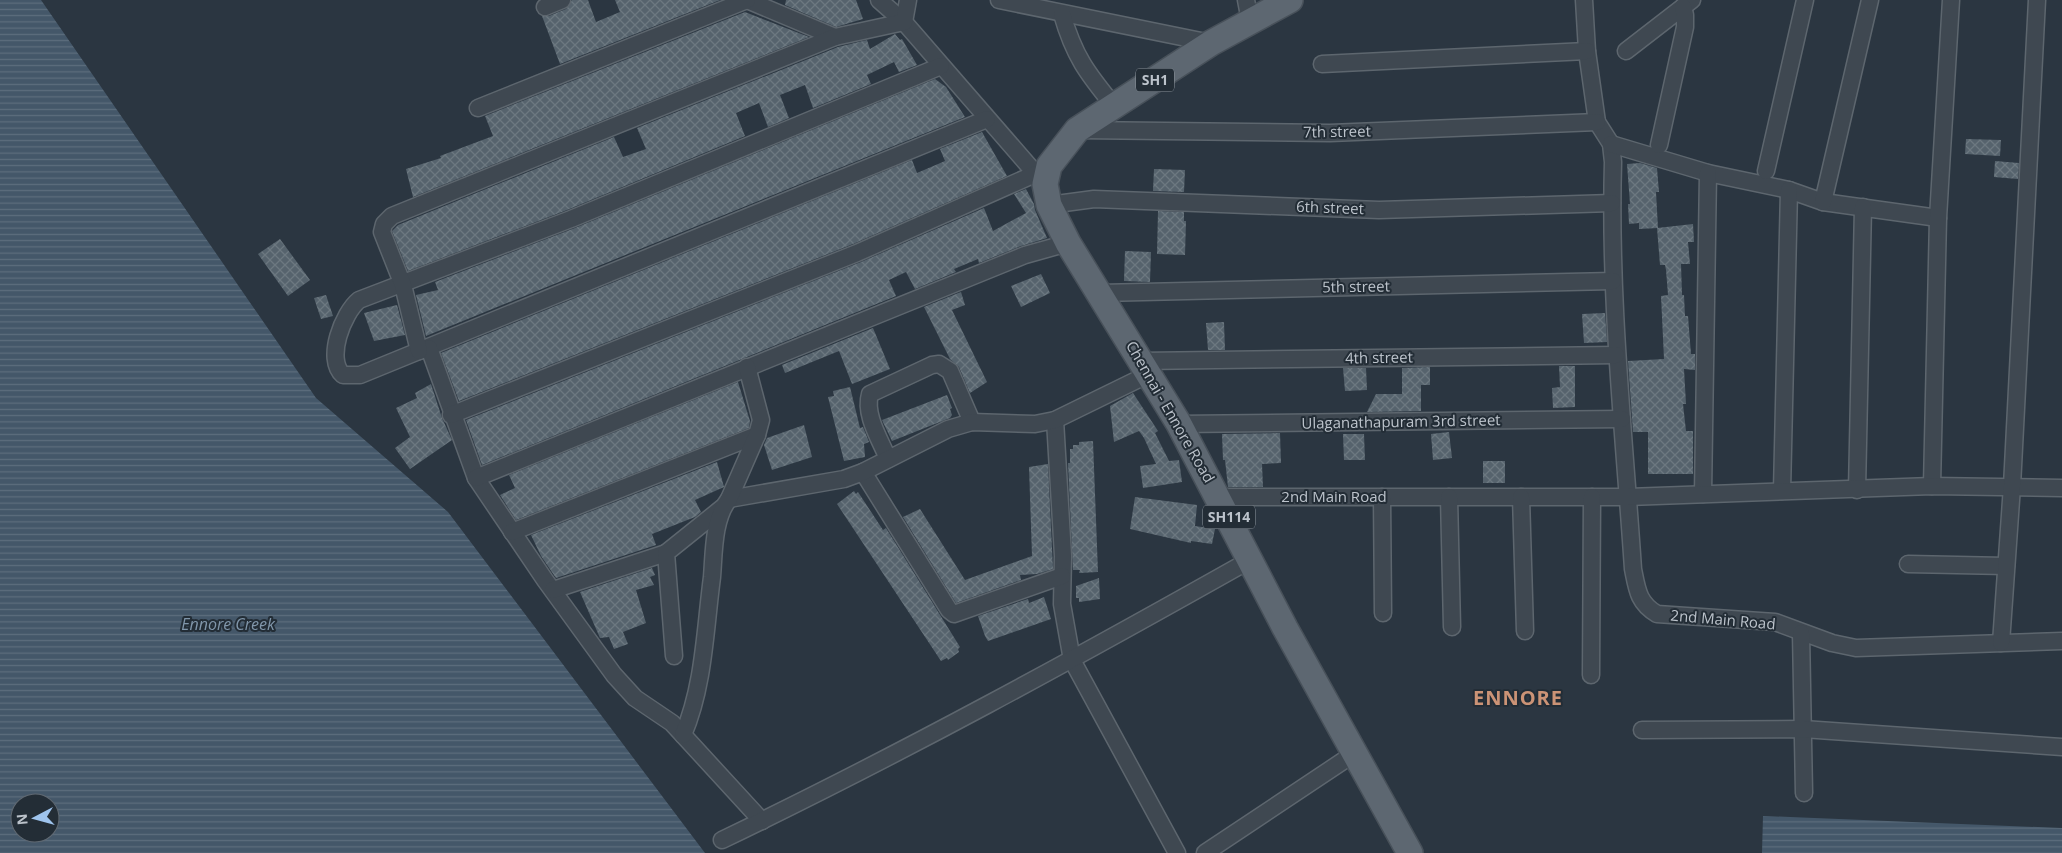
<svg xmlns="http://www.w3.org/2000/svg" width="2062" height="853" viewBox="0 0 2062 853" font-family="'Open Sans',sans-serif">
<defs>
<pattern id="water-rules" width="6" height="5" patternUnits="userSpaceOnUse" patternTransform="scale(1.25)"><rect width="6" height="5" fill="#445769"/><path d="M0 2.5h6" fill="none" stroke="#5d6e7d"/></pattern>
<pattern id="building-cross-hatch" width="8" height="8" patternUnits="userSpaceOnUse" patternTransform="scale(1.25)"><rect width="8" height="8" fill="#56636d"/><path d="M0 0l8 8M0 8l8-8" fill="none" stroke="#6c7880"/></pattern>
</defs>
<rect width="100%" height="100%" fill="#2b3641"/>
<g fill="url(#water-rules)" fill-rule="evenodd">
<path d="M0,0H41L316,398L448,512L705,853H0ZM20,803H50V833H20Z"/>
<polygon points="1763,816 2062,828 2062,853 1762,853"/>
</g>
<g fill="url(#building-cross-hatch)">
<polygon points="572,0 588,0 596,22 620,12 615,0 720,0 560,64 542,16 549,16 566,9"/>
<polygon points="786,0 856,0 863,19 836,27 785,5"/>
<polygon points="745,12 809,37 413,197 406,169 441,158 440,156 493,136 485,116"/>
<polygon points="895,34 900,40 902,39 917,65 899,72 894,62 867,75 871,84 813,108 805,85 780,95 789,118 768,127 759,103 736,113 745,136 567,210 408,271 392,231 398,225 614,137 623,157 646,149 637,128 838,47 867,40 870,49"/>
<polygon points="935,79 946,87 965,117 426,336 416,295 438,290 435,282 575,228"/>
<polygon points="982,132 1007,176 853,244 459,401 441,353 912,160 917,173 945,161 940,149"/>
<polygon points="1966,139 2001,140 2000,156 1965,154"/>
<polygon points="1995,161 2019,163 2018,179 1994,177"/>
<polygon points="1640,163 1657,168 1659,192 1656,192 1658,228 1639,229 1639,223 1629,224 1628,204 1630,204 1627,164"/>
<polygon points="1154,169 1185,170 1184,192 1153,191"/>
<polygon points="1026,189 1034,204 1035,210 1047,238 1021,246 979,263 978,259 954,269 956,272 915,289 906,272 889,280 896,296 482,465 466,420 861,262 984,208 993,231 1026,213 1014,194"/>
<polygon points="1158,211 1184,212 1184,221 1186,221 1185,255 1157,254"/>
<polygon points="1693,224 1694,242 1688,242 1690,264 1681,264 1682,295 1684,295 1685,316 1688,316 1691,354 1695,354 1695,370 1684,369 1686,404 1683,404 1686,431 1693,431 1693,474 1648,474 1648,432 1633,432 1628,361 1664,359 1661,296 1668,295 1666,270 1665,265 1660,265 1657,228"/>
<polygon points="280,239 310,280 288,296 258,254"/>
<polygon points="1125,251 1151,252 1150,282 1124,281"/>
<polygon points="1041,274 1050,293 1021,307 1011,286"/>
<polygon points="961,292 965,305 952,310 987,382 970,393 959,367 950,359 924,307"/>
<polygon points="326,295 333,316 321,319 314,298"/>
<polygon points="397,305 405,335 374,341 364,313"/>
<polygon points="1605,313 1607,342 1584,343 1582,314"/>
<polygon points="1224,322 1225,350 1208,350 1206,323"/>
<polygon points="873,328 890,369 852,384 839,351 785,373 782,365"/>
<polygon points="1559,366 1575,366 1575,407 1553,408 1552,388 1560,387"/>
<polygon points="1430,367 1430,385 1421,385 1421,411 1367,412 1376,394 1402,394 1402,368"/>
<polygon points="1343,368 1366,368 1367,390 1345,391"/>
<polygon points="738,382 750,421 749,428 516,520 500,495 515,488 509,475"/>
<polygon points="431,384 442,418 452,440 410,469 395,448 410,437 396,408 417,398 415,393"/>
<polygon points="850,387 860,428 863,427 869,442 864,444 865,457 844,461 828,397 834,396 833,391"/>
<polygon points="1133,393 1158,431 1155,433 1169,461 1179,460 1182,482 1143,488 1140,466 1156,464 1144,438 1139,431 1114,442 1110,406"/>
<polygon points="947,395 952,408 950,409 952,415 950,418 892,441 882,420"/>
<polygon points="804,425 812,457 772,470 764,445 767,438"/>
<polygon points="1449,432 1452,458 1433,460 1431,434"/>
<polygon points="1280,433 1281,463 1262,464 1263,487 1228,487 1225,460 1223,460 1222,434"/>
<polygon points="1343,434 1364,434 1365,460 1344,460"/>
<polygon points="1093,441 1098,572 1079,573 1080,570 1073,570 1068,463 1070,463 1070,449 1073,449 1073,445 1079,445 1079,442"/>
<rect x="1483" y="461" width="22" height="22"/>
<polygon points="717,462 724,487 695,500 701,512 695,517 652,534 656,545 556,578 541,556 531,535"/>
<polygon points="1048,464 1053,569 1037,574 1020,575 1021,580 956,603 903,517 920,509 965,580 1032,556 1029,467"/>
<polygon points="854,491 856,494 858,492 883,530 886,528 960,647 958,649 959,652 948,660 947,658 941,661 837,504"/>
<polygon points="1135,497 1197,505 1195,526 1215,529 1212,544 1191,541 1191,543 1130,529"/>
<polygon points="652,568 655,575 650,577 654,585 636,590 646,623 623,632 628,644 614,649 609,637 600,638 580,592"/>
<polygon points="1099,578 1100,599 1079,602 1079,598 1076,598 1076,586"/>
<polygon points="1044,597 1051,619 988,641 985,636 978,616 1028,599 1029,603"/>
</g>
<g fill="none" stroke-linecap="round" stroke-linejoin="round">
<g stroke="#5d666e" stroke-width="19">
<g id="street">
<polyline points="747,0 835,37"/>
<polyline points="879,0 904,22 1042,181"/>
<polyline points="999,0 1211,43"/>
<polyline points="1246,0 1250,21"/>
<path d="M1584,0L1587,51L1597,122L1611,144L1613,162C1609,299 1624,433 1633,569C1637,589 1638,603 1657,614L1775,622L1832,643L1856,648L2062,641"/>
<polyline points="545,7 562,0"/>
<path d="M1062,14C1074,56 1087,73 1114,106"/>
<polyline points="1626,51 1692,0"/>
<polyline points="1322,64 1587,51"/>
<path d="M941,66L571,219L359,300C343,313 325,359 343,375H360L987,119"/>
<polyline points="478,108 747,0"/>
<polyline points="1079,130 1330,133 1597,122"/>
<polyline points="1611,144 1708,173 1789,190 1823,202 1938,218"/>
<polyline points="1659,145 1685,27 1685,15 1683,7"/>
<polyline points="1766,171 1805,0"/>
<polyline points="1823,202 1870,0"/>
<polyline points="1049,205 1094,199 1379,210 1612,203"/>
<polyline points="1100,293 1613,281"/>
<polyline points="429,348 476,478 545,580 614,675 635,698 672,723 762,821"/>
<polyline points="419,351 403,285 382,232 384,224 392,216 835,37 904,22 908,0"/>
<polyline points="1141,361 1616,355"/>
<polyline points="451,415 857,253 1035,174"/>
<polyline points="1055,420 1063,556 1062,604 1072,660 1177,853"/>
<polyline points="1179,424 1622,419"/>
<path d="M888,459C880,439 864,415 870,394L932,365L939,364L950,371L972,422"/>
<polyline points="863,472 949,610 954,614 1062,576"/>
<polyline points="476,478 1025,255 1068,243"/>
<polyline points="1932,486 1938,218 1951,0"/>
<polyline points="1857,490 1863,207"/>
<polyline points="1782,491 1789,190"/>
<polyline points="1703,494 1708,173"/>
<polyline points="1219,497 1628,497 1932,486 2062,488"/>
<polyline points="1382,497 1383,613"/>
<polyline points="1449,497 1452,627"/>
<polyline points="1521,497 1525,631"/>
<polyline points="729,499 844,479 863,472 948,429 972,422 1035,424 1055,420 1149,374"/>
<polyline points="512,532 757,435"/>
<polyline points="1908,564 2006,566"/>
<polyline points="553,590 666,553"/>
<polyline points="1801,633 1804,793"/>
<polyline points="2001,643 2012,486 2037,0"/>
<polyline points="674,656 666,553 722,508"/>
<polyline points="1591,675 1592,497"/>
<polyline points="1642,730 1803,729 2062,747"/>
<path d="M683,735C704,686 705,630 712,577C714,553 713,519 729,499L757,435L761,420L747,367"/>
<path d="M722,840C901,754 1076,658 1250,560"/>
<polyline points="1205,853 1355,753"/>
</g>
</g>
<g stroke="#48515a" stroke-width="28">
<polyline id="primary" points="1290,0 1211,43 1077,130 1049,166 1045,184 1049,205 1068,243 1179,424 1285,628 1410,853"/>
</g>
<use href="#street" stroke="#3f4851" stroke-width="16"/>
<use href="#primary" stroke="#5d6771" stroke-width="25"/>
</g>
<g text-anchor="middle" stroke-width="4" stroke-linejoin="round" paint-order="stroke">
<g fill="#232d36" stroke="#8e969e" stroke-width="1">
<rect x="1136" y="68.5" width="38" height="23" rx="4"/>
<rect x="1203" y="505.5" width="52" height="23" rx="4"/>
</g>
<g font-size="14" font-weight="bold" fill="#bcc3cb">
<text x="1155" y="85">SH1</text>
<text x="1229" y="522">SH114</text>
</g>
<g font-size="15" fill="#bcc3cb" stroke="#232d36">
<text transform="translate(1337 132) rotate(-1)" y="5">7th street</text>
<text transform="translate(1330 208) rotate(2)" y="5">6th street</text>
<text transform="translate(1356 287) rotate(-1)" y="5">5th street</text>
<text transform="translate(1379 358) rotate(-1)" y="5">4th street</text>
<text transform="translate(1170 412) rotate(60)" y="5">Chennai - Ennore Road</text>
<text transform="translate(1401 422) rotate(-1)" y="5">Ulaganathapuram 3rd street</text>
<text x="1334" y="502">2nd Main Road</text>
<text transform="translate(1723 620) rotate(5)" y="5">2nd Main Road</text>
</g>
<g font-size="16" font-style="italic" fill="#8096aa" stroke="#232d36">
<text x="228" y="630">Ennore Creek</text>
</g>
<g font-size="20" font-weight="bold" letter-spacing="1" fill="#cb9376" stroke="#232d36">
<text x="1518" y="705">ENNORE</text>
</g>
</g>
<g transform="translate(35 818) rotate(264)"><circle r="24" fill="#232d36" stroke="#606972"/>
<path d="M0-4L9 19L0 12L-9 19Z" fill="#9ec4ee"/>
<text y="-8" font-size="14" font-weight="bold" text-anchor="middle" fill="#bcc3cb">N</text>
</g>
</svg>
